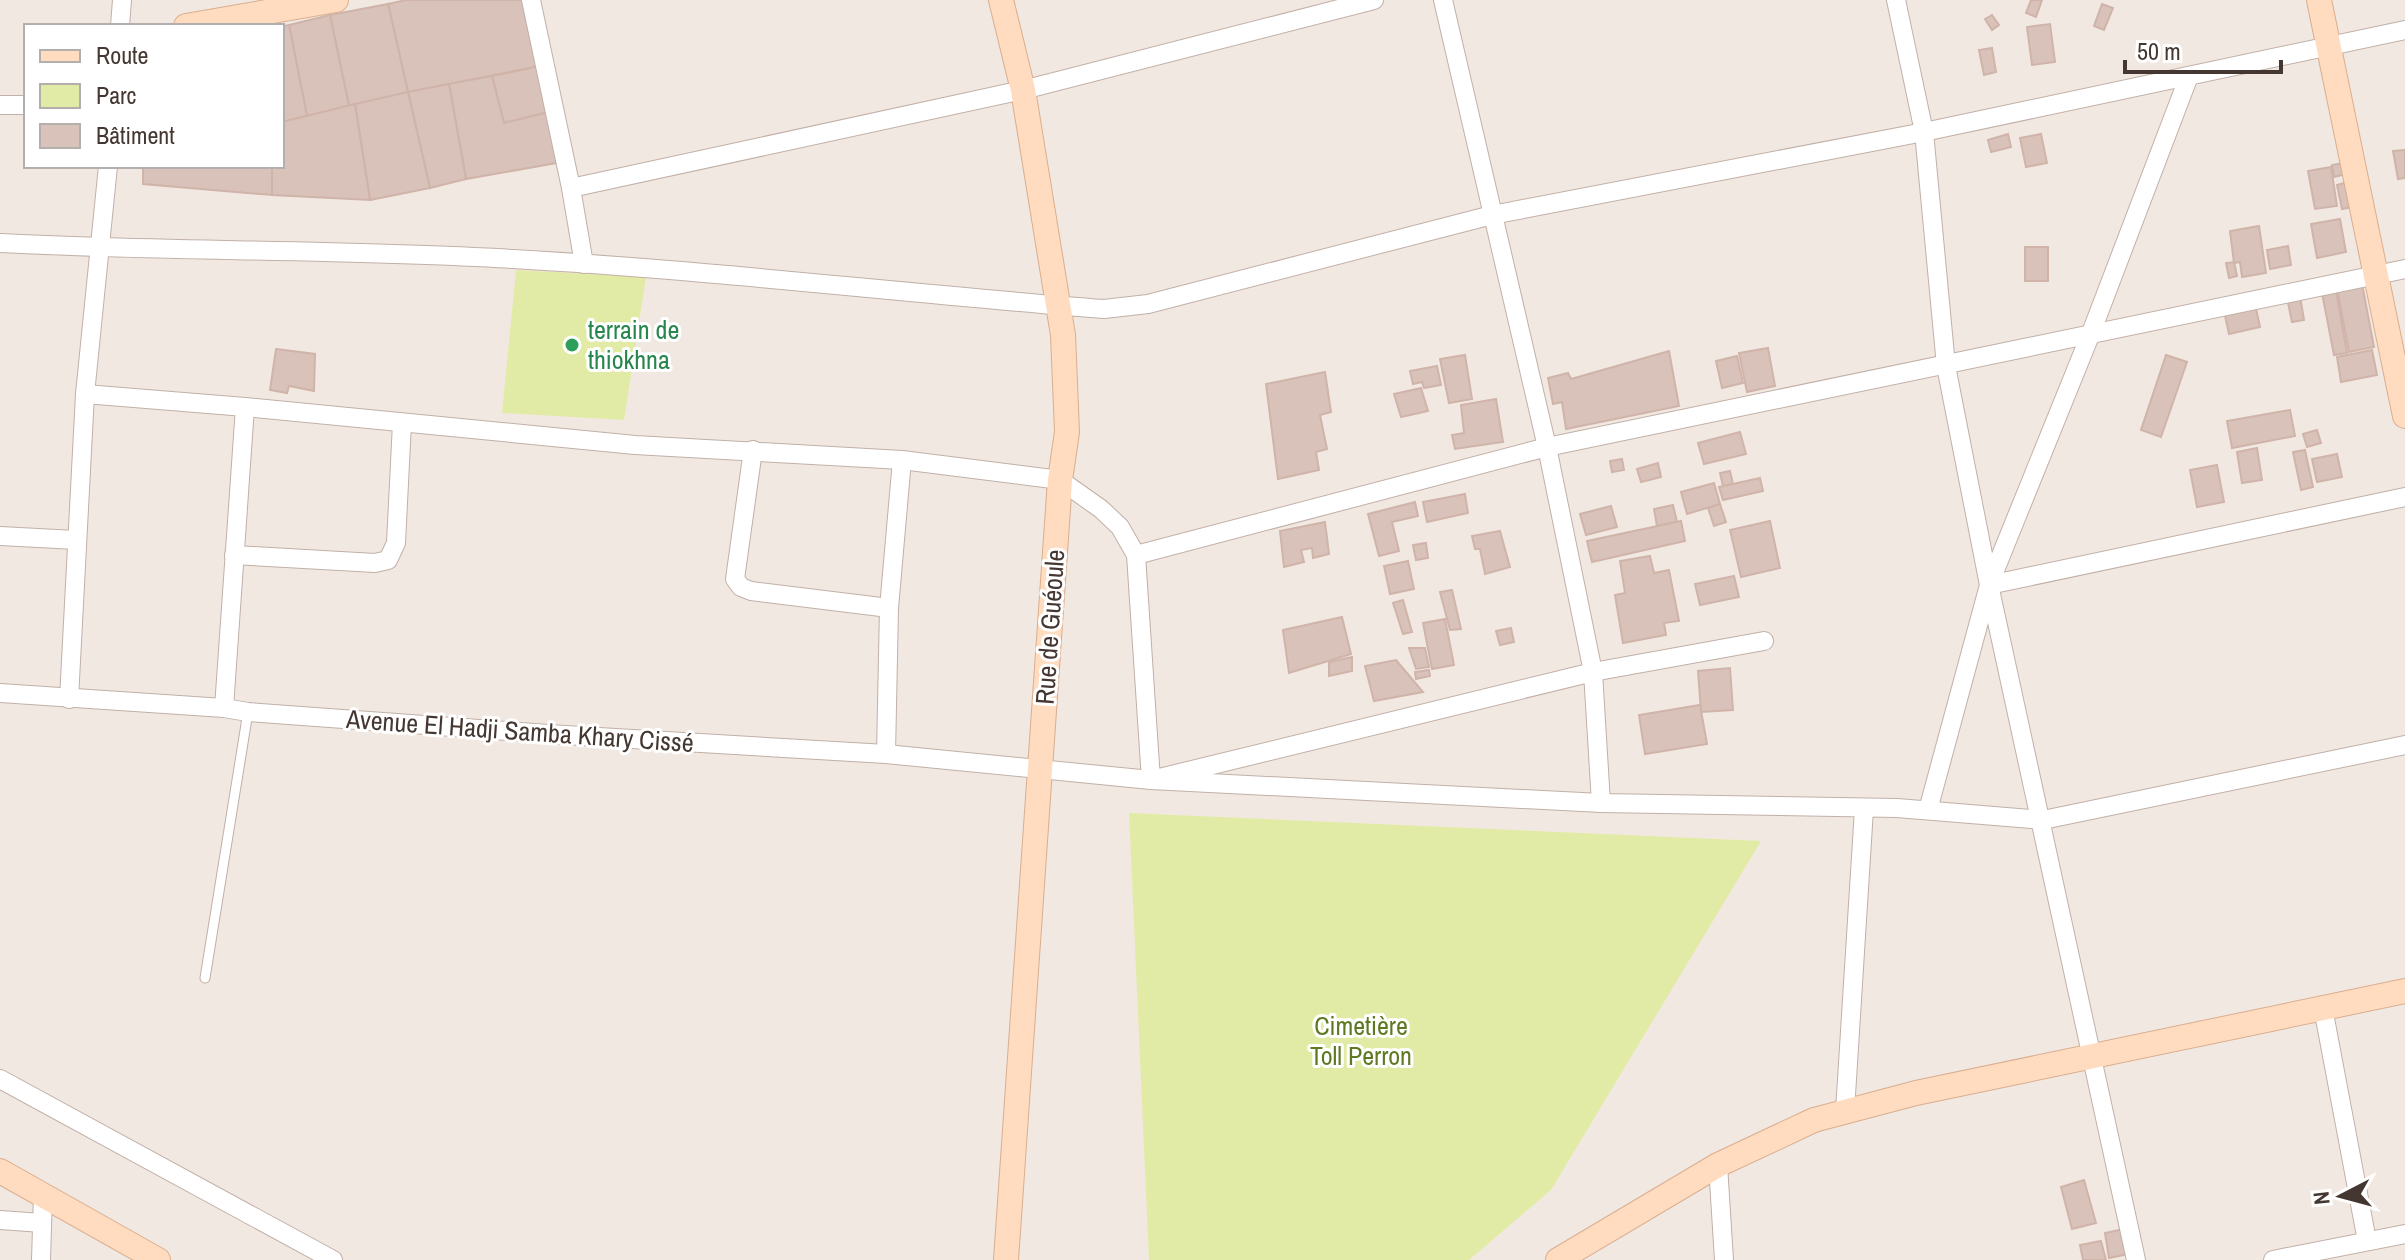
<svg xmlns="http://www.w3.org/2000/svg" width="2405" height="1260" viewBox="0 0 2405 1260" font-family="'Archivo Narrow',sans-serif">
<rect width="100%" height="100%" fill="#f2e8e2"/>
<g fill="#e2eba6">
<polygon points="516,270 646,277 624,420 502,413"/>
<polygon points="1129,813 1761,841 1551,1190 1469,1260 1149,1260"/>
</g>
<g fill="#d8c2b9" stroke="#d0b4a9" stroke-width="2">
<polygon points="406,0 526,0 540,66 408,92 388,4"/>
<polygon points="2031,0 2042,0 2036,17 2026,13"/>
<polygon points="388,4 408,92 349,106 330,15"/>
<polygon points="2102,4 2113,8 2104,30 2094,26"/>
<polygon points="330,15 349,106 307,116 289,25"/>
<polygon points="1992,15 1999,25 1992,30 1985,19"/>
<polygon points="2050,24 2055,62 2032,65 2027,27"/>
<polygon points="289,25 307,116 282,122 282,26"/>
<polygon points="1992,48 1996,72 1984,75 1979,50"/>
<polygon points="540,66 549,112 504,123 492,76"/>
<polygon points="492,76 504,123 549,112 557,163 466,179 449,84"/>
<polygon points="449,84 466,179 430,188 408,92"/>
<polygon points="408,92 430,188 370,200 355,104"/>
<polygon points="355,104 370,200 272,195 272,166 282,166 282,122"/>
<polygon points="2008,134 2011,147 1991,152 1988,140"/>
<polygon points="2041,134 2047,163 2026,167 2020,138"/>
<polygon points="2405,150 2405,178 2398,179 2393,151"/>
<polygon points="2344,163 2346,174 2334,177 2332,165"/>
<polygon points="143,166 272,166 272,195 143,184"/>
<polygon points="2331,167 2337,206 2315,209 2308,171"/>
<polygon points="2348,182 2353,207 2342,209 2337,185"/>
<polygon points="2340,219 2346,252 2317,258 2311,224"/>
<polygon points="2259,226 2266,273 2242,277 2240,262 2234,263 2230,231"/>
<polygon points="2288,246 2291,265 2270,269 2267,250"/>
<rect x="2025" y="247" width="23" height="34"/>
<polygon points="2234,262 2237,276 2229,278 2226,263"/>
<polygon points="2362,284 2374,347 2349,352 2337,289"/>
<polygon points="2336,290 2347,353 2334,355 2322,293"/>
<polygon points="2300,296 2304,320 2292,322 2287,298"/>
<polygon points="2255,304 2260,327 2229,334 2224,311"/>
<polygon points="1768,348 1775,386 1747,392 1739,353"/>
<polygon points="276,349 315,354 314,391 289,386 287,393 270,390"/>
<polygon points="2372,350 2377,375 2341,382 2337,357"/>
<polygon points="1669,351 1679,406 1566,429 1562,402 1553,404 1548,378 1568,373 1571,379"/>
<polygon points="1465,355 1472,399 1449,403 1440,359"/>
<polygon points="2166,355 2187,362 2161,437 2141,430"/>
<polygon points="1737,356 1743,383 1722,388 1716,361"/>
<polygon points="1437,366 1441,385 1424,388 1422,382 1413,384 1410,371"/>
<polygon points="1325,372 1331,412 1320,415 1327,449 1316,452 1319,470 1278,479 1266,384"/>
<polygon points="1421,388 1428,411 1401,417 1394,394"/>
<polygon points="1496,399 1503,442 1455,449 1452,435 1464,433 1461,405"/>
<polygon points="2290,410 2295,436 2232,448 2227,421"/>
<polygon points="2317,430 2321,443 2307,447 2303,434"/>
<polygon points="1740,432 1746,454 1704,464 1698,443"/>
<polygon points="2257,448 2262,480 2242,483 2237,452"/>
<polygon points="2305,450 2313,487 2301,490 2293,452"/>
<polygon points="2337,454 2342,477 2317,482 2312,459"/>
<polygon points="1622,459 1624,470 1612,472 1610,461"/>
<polygon points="1658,463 1661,477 1641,482 1637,469"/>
<polygon points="2217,465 2224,502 2197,507 2190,470"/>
<polygon points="1730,471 1733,484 1723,486 1720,473"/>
<polygon points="1760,478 1763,491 1723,500 1719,487"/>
<polygon points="1714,483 1720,504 1687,514 1681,492"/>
<polygon points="1465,494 1468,513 1427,522 1423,502"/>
<polygon points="1415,502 1418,516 1392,522 1399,551 1379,556 1368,514"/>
<polygon points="1720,504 1726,522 1714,526 1708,508"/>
<polygon points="1673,505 1677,522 1657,526 1654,509"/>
<polygon points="1611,506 1617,527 1586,535 1580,514"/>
<polygon points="1681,521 1685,541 1592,562 1587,541"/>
<polygon points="1770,521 1780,568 1741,577 1730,530"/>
<polygon points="1325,522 1329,554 1313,558 1312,548 1301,550 1304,562 1284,567 1280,531"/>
<polygon points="1500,531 1510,567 1485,574 1480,549 1475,549 1472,536"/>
<polygon points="1426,543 1428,558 1416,560 1413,545"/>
<polygon points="1650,556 1654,573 1669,570 1679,621 1664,623 1666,635 1623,643 1615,595 1625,593 1620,561"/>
<polygon points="1408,561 1414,589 1390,594 1384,566"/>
<polygon points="1734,576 1739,597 1700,605 1695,584"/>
<polygon points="1452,590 1461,629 1450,630 1440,592"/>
<polygon points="1403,600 1412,632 1403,634 1393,603"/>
<polygon points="1342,617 1351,654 1289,673 1283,630"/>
<polygon points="1445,619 1454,665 1432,669 1423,623"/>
<polygon points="1511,628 1514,642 1500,645 1496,631"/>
<polygon points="1409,648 1425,648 1429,667 1416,669"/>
<polygon points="1352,657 1352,671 1329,676 1329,662"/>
<polygon points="1396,660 1423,692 1374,701 1365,666"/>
<polygon points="1730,668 1733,710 1701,712 1698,671"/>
<polygon points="1429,670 1430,676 1416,679 1415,672"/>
<polygon points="1700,705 1707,744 1645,754 1639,715"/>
<polygon points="2084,1180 2096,1223 2072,1229 2061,1187"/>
<polygon points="2124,1229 2129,1254 2109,1258 2105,1233"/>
<polygon points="2101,1241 2106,1260 2083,1260 2080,1245"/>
</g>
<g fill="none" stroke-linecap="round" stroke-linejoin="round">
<g stroke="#c1b0a7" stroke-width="11">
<polyline id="lane" points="205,978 248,712"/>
</g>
<g stroke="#c1b0a7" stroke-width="20">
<g id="street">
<polyline points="531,0 571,188 584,264"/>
<polyline points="1443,0 1547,447 1593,672 1601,803"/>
<polyline points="1896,0 1924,132 1946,366 1989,585 2136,1260"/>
<polyline points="120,26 122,0"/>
<polyline points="0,105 26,105"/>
<polyline points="571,188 1023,90 1374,0"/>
<path d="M0,243C171,252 342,249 513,259C710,270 907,294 1104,309L1148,304L1492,215L1924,132L2405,30"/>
<polyline points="85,394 245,407 635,445 902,460 1060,480 1101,509 1120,527 1136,555 1151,780 1593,672 1764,641"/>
<polyline points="753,450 735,579 741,587 751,591 889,608"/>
<polyline points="0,536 76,540"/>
<polyline points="234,555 375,563 388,560 396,543 402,423"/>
<polyline points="1136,555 1547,447 2405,269"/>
<polyline points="1989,585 2405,497"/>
<polyline points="0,693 224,708 248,712 548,734 886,754 1151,780 1601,803 1897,808 2043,820 2405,745"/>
<polyline points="69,699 85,394 108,166"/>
<polyline points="224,708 245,407"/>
<polyline points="886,754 889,608 902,460"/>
<polyline points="1928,810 1989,585 2091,333 2189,76"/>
<polyline points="2323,1008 2367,1241"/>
<polyline points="0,1079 333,1260"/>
<polyline points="1845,1111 1864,809"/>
<polyline points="1718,1165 1724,1260"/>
<polyline points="0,1220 42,1223"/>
<polyline points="41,1260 43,1195"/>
<polyline points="2273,1260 2405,1234"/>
</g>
</g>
<g stroke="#d9ae8f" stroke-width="26">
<g id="secondary">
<polyline points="1001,0 1023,90 1063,335 1067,432 1060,480 1006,1260"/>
<polyline points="2319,0 2405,416"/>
<polyline points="186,26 336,0"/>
<polyline points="0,1171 158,1260"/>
<polyline points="1558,1260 1718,1165 1814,1120 1916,1093 2405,991"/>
</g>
</g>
<use href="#lane" stroke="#fff" stroke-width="9"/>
<use href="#street" stroke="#fff" stroke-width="18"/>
<use href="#secondary" stroke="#ffdbbf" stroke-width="24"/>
</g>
<circle fill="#2e9e5b" stroke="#fff" stroke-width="3" cx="572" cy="345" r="8"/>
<g text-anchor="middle" stroke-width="6" stroke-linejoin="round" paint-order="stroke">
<g font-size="26" fill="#27864d" stroke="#fff" text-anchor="start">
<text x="588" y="339">terrain de<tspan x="588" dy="30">thiokhna</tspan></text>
</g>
<g font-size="26" fill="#443732" stroke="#fff">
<text transform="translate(1050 627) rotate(-86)" y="9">Rue de Guéoule</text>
<text transform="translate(520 731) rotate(4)" y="9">Avenue El Hadji Samba Khary Cissé</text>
</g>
<g font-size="26" fill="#5f7922" stroke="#fff">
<text x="1361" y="1035">Cimetière<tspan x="1361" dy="30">Toll Perron</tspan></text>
</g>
</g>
<rect x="24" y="24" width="260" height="144" fill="#ffffff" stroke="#b4afad" stroke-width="2"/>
<rect x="40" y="50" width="40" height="12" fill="#ffdbbf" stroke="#b4afad" stroke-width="2"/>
<text x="96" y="64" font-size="24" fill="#443732">Route</text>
<rect x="40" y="84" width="40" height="24" fill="#e2eba6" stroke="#b4afad" stroke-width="2"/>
<text x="96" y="104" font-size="24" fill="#443732">Parc</text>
<rect x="40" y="124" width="40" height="24" fill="#d8c2b9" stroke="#b4afad" stroke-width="2"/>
<text x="96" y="144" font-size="24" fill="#443732">Bâtiment</text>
<g transform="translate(2341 1196) rotate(264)" stroke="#ffffff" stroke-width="6" paint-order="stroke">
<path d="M0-6L14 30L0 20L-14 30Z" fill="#443732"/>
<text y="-12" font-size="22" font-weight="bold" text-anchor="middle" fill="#443732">N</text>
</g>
<path d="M2125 60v12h156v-12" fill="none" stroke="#443732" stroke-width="4"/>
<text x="2137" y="60" font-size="24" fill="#443732" stroke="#ffffff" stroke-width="6" paint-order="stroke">50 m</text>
</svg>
